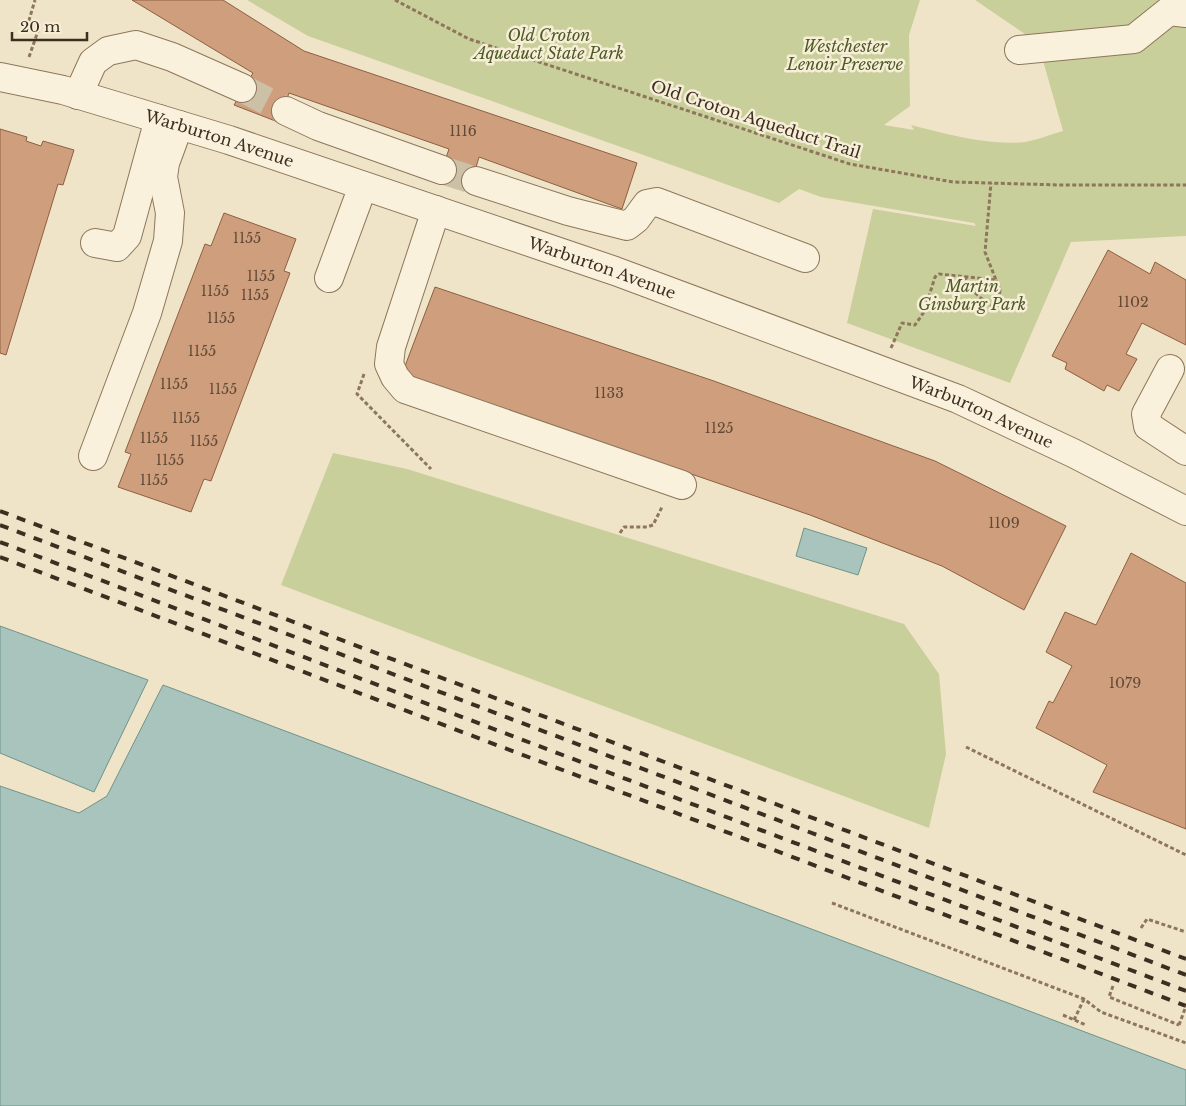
<svg xmlns="http://www.w3.org/2000/svg" width="1186" height="1106" viewBox="0 0 1186 1106" font-family="'Libre Baskerville',serif">
<rect width="100%" height="100%" fill="#f0e4c8"/>
<g fill="#c9cf9b">
<path d="M247,0H920L909,35L910,106L884,125L914,130L911,125C946,134 989,146 1025,142C1038,140 1051,134 1063,131L1038,43L975,0H1186V236L1071,242L1010,383L847,323L873,209L976,226L974,223L821,197L799,189L779,203L308,36Z"/>
<polygon points="333,453 407,469 904,624 939,674 946,754 929,828 281,585"/>
</g>
<g fill="#a9c4bc" stroke="#6f938a">
<polygon points="804,528 867,548 858,575 796,556"/>
<polygon points="0,626 148,680 94,792 0,753"/>
<polygon points="163,685 1186,1070 1186,1106 0,1106 0,786 79,813 107,796"/>
</g>
<g fill="#cf9f7d" stroke="#8d5f41">
<polygon points="132,0 223,0 304,51 637,163 622,209 479,157 470,188 440,175 449,149 289,93 278,122 234,105 253,73"/>
<polygon points="0,129 27,137 26,141 41,146 43,141 74,150 63,185 58,184 6,355 0,353"/>
<polygon points="224,213 296,239 284,271 290,273 211,481 204,479 191,512 118,487 131,454 125,452 205,244 211,246"/>
<polygon points="1108,250 1150,274 1155,262 1186,280 1186,345 1142,323 1126,354 1137,359 1119,391 1107,385 1104,391 1065,369 1067,363 1052,356"/>
<polygon points="435,287 711,380 935,461 1066,526 1024,610 942,566 810,515 402,374"/>
<polygon points="1131,553 1186,583 1186,829 1093,792 1107,765 1036,728 1049,701 1053,703 1072,666 1046,652 1065,612 1096,625"/>
</g>
<g fill="none" stroke-linecap="round" stroke-linejoin="round">
<g stroke="#ccc0a6" stroke-width="28" stroke-dasharray="28 14" stroke-linecap="butt">
<polyline points="242,88 286,111"/>
<polyline points="442,170 476,181"/>
</g>
<g stroke="#8d765c" stroke-width="30">
<g id="minor">
<polyline points="1019,50 1134,39 1169,11 1186,13"/>
<path id="s1" d="M0,77L63,90L229,140L615,271L958,399L1073,453L1186,511"/>
<polyline points="78,95 93,62 108,51 136,45 172,57 242,88"/>
<polyline points="286,111 318,126 442,170"/>
<polyline points="476,181 568,211 627,226 636,219 647,204 657,202 805,258"/>
<polyline points="436,210 391,347 389,364 395,377 405,389 682,485"/>
<polyline points="95,243 117,247 127,236 159,119"/>
<polyline points="329,278 363,186"/>
<polyline points="1170,369 1146,414 1148,426 1186,451"/>
<polyline points="93,456 147,313 168,241 170,213 163,177 165,163 179,125"/>
</g>
</g>
<g stroke="#8d765c" stroke-width="3" stroke-dasharray="4 2.5" stroke-linecap="butt">
<polyline points="395,0 469,39 850,164 953,182 1060,185 1186,185"/>
<polyline points="29,57 38,31 27,27 35,0"/>
<path d="M965,276C968,288 982,300 992,306L998,305L1000,290L996,280"/>
<polyline points="891,348 902,323 915,325 924,312 935,277 939,274 996,280 985,252 991,183"/>
<polyline points="364,374 357,394 431,469"/>
<polyline points="620,533 624,527 647,527 653,525 662,507"/>
<polyline points="966,747 1186,855"/>
<polyline points="832,903 1084,999 1101,1012 1186,1043"/>
<polyline points="1141,928 1147,919 1186,932"/>
<polyline points="1113,986 1109,997 1179,1025"/>
<polyline points="1063,1015 1086,1025"/>
<polyline points="1074,1020 1084,999"/>
</g>
<use href="#minor" stroke="#faf1dc" stroke-width="28"/>
<g stroke="#3d2e20" stroke-width="4" stroke-dasharray="9 9" stroke-linecap="butt">
<polyline points="0,511 1186,959"/>
<polyline points="0,525 1186,975"/>
<polyline points="0,542 1186,991"/>
<polyline points="0,557 1186,1006"/>
</g>
<polyline stroke="#8d765c" stroke-width="3" stroke-dasharray="4 2.5" stroke-linecap="butt" points="1179,1025 1186,1006"/>
</g>
<g text-anchor="middle" stroke-width="5" stroke-linejoin="round" paint-order="stroke">
<g font-size="14" fill="#624a37">
<text x="463" y="136">1116</text>
<text x="247" y="243">1155</text>
<text x="261" y="281">1155</text>
<text x="215" y="296">1155</text>
<text x="255" y="300">1155</text>
<text x="1133" y="307">1102</text>
<text x="221" y="323">1155</text>
<text x="202" y="356">1155</text>
<text x="174" y="389">1155</text>
<text x="223" y="394">1155</text>
<text x="609" y="398">1133</text>
<text x="186" y="423">1155</text>
<text x="719" y="433">1125</text>
<text x="154" y="443">1155</text>
<text x="204" y="446">1155</text>
<text x="170" y="465">1155</text>
<text x="154" y="485">1155</text>
<text x="1004" y="528">1109</text>
<text x="1125" y="688">1079</text>
</g>
<g font-size="16" font-style="italic" fill="#4d5a26" stroke="#f7eed8">
<text x="549" y="41">Old Croton<tspan x="549" dy="18">Aqueduct State Park</tspan></text>
<text x="845" y="52">Westchester<tspan x="845" dy="18">Lenoir Preserve</tspan></text>
<text x="972" y="292">Martin<tspan x="972" dy="18">Ginsburg Park</tspan></text>
</g>
<g font-size="16" fill="#3d2e20" stroke="#f7eed8">
<text transform="translate(756 119) rotate(18)" y="6">Old Croton Aqueduct Trail</text>
<text dy="6" stroke="none"><textPath href="#s1" startOffset="228">Warburton Avenue</textPath></text>
<text dy="6" stroke="none"><textPath href="#s1" startOffset="632">Warburton Avenue</textPath></text>
<text dy="6" stroke="none"><textPath href="#s1" startOffset="1038">Warburton Avenue</textPath></text>
</g>
</g>
<path d="M12 32v8h75v-8" fill="none" stroke="#3d2e20" stroke-width="2.5"/>
<text x="20" y="32" font-size="15" fill="#3d2e20" stroke="#f7eed8" stroke-width="4" paint-order="stroke">20 m</text>
</svg>
